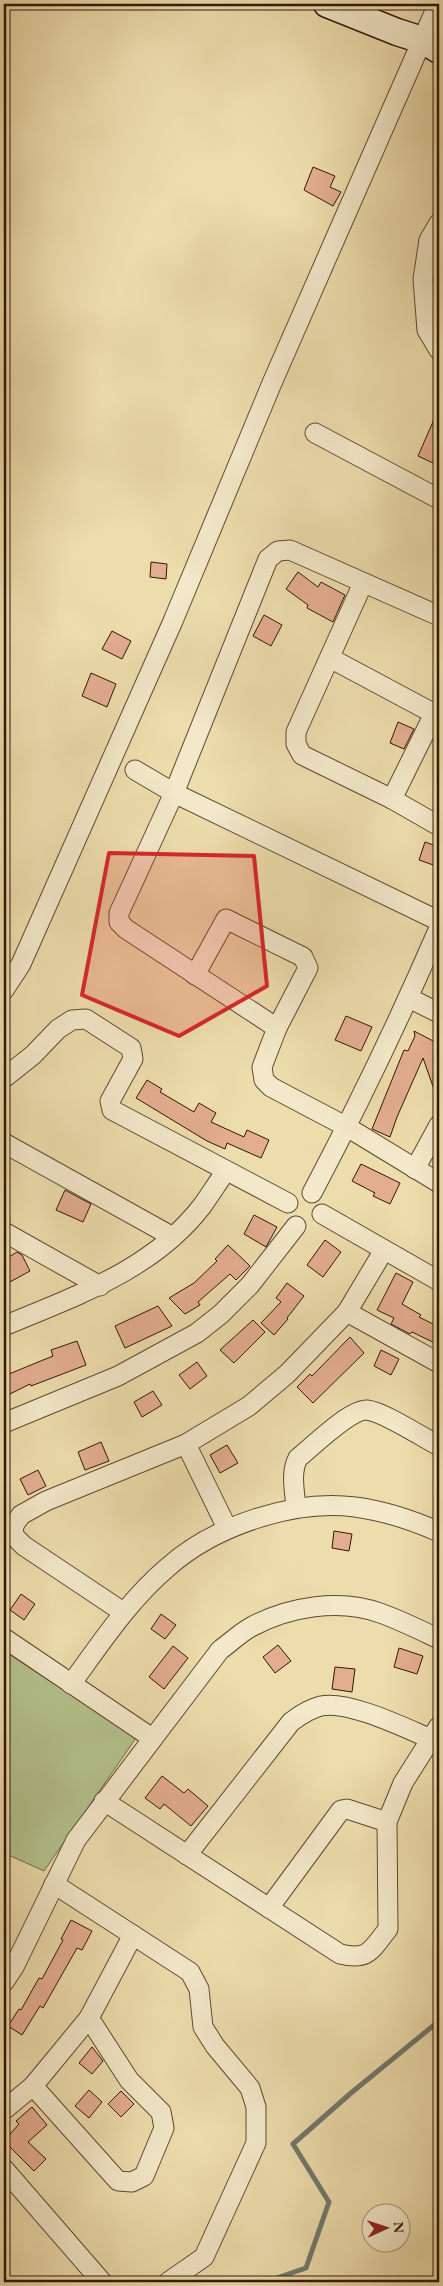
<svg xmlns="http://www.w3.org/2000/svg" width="443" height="2286" viewBox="0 0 443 2286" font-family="'EB Garamond',serif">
<rect width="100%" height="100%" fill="#eddcac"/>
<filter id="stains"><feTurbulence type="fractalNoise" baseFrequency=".004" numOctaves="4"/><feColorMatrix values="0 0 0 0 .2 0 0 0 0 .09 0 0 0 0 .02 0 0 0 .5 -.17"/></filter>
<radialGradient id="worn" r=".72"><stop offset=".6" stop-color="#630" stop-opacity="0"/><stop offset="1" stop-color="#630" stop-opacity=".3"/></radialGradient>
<polygon fill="#b3c28d" stroke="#726d4a" points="4,1651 136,1738 44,1871 4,1853"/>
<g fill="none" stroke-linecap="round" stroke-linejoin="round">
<polyline stroke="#70796e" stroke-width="5" points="265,2282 306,2268 329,2202 293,2144 351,2093 439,2021"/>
</g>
<g fill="#e3ad90" stroke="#301806">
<polygon points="313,167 335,176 330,187 341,192 333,206 304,190"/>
<polygon points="439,408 439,450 433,463 418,456"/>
<polygon points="151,562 167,564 166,579 150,577"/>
<polygon points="298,572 318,587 321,582 345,595 333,622 307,608 308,605 286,589"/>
<polygon points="264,615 282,625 271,646 253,636"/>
<polygon points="112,631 131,641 122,659 102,649"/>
<polygon points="91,673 116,684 107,707 82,696"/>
<polygon points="398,722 414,729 404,749 390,743"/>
<polygon points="425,842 439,847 439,867 419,860"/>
<polygon points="346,1016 372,1027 361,1051 335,1040"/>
<polygon points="414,1031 439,1044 439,1097 437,1098 423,1058 397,1117 390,1137 372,1129 404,1050 408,1051 415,1036"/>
<polygon points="147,1080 162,1089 160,1092 194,1112 199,1103 216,1113 211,1122 244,1137 247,1130 269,1140 261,1158 227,1143 225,1149 207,1141 136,1098"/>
<polygon points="361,1164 400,1183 390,1204 373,1196 375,1193 352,1181"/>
<polygon points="65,1190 91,1204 83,1222 56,1210"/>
<polygon points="254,1215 277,1227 266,1247 244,1234"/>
<polygon points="325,1240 341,1252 323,1277 307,1265"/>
<polygon points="228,1245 250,1266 236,1280 230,1274 198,1302 200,1305 185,1314 169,1298 194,1283 217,1261 215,1259"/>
<polygon points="17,1252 22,1255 30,1271 8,1283 4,1274 4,1260"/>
<polygon points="396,1273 413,1282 402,1304 421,1315 419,1317 439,1327 439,1345 412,1332 410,1334 391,1324 394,1318 377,1310"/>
<polygon points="287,1283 304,1296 287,1318 288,1319 274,1335 261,1323 281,1302 276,1298"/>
<polygon points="158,1306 172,1326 125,1348 115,1326"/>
<polygon points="253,1320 265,1332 234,1363 220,1350"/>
<polygon points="350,1337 364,1353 313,1403 297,1387 310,1374 312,1376"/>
<polygon points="77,1341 86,1365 31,1386 30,1384 4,1397 4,1376 53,1356 51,1350"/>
<polygon points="381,1350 399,1359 391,1375 374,1366"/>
<polygon points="197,1362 207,1376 190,1389 179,1375"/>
<polygon points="153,1391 162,1405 142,1417 134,1402"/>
<polygon points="101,1442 109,1461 85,1470 78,1452"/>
<polygon points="227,1445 238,1463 220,1473 210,1455"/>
<polygon points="38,1470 46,1486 28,1495 20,1479"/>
<polygon points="334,1531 352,1534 349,1551 332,1548"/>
<polygon points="21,1594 35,1604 24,1620 10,1610"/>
<polygon points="161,1614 176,1625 165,1639 151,1629"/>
<polygon points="278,1645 291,1661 275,1673 263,1657"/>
<polygon points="173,1646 188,1658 164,1689 149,1677"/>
<polygon points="399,1648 423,1656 417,1674 394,1667"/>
<polygon points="335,1667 355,1669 352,1692 332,1689"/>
<polygon points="162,1776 184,1793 188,1789 208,1806 191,1826 164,1804 160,1809 145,1798"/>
<polygon points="71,1920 92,1931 82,1950 77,1948 43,2008 40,2006 22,2035 8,2026 19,2009 21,2010 39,1978 42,1979 63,1940 61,1939"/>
<polygon points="92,2047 103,2061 92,2074 79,2063"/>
<polygon points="89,2090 102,2102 89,2118 75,2106"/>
<polygon points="121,2091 134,2104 121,2117 108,2104"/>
<polygon points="32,2107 47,2125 28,2142 46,2159 34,2171 4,2141 19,2124 16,2121"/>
</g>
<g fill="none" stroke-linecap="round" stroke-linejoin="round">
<g stroke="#5f4930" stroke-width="21">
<g id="street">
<polyline points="439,223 429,240 423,279 427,330 439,350"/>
<polyline points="315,433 439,499"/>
<polyline points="363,583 296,732 296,744 302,755 392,799 439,826"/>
<polyline points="330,658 431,712 432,718 392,799"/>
<polyline points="135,770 174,793 439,921"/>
<polyline points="195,975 226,919 303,957 308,968 277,1028 262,1067 264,1080 271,1087 347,1127 439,1183"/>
<polyline points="4,990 21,964 173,621 272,383 438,4"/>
<polyline points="409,998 439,1013"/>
<polyline points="277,1028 126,929 119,922 119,913 174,793 268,559 278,551 290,550 439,616"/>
<polyline points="4,1078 33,1055 58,1029 72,1020 86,1019 131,1048 133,1059 110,1101 112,1110 288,1203"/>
<polyline points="4,1143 173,1237"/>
<polyline points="415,1169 439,1125"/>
<path d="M312,1193C358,1106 400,1018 439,928"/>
<polyline points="322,1214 439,1281"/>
<polyline points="4,1232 100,1286"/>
<polyline points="347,1312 439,1363"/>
<path d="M4,1326C75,1296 153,1270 202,1206C210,1195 218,1182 226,1171"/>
<polyline points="4,1423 118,1376 197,1333 221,1314 250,1285 296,1226"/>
<polyline points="186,1444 227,1528"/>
<path d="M296,1508C295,1492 290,1473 298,1458C312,1447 350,1409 367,1410C384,1412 422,1437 439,1446"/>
<polyline points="123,1612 24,1546 13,1535 14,1525 21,1515 46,1501 186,1444 249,1406 287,1374 347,1312 384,1250"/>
<polyline points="4,1638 152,1738"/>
<path d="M71,1684C101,1643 129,1600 168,1567C214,1526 294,1499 355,1507C385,1511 412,1520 439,1532"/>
<path d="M104,1801L340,1954C369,1961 371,1950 388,1929L387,1822L403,1783L439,1726"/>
<path d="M187,1855L291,1722C300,1715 309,1709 321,1706C348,1700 405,1728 431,1739"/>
<polyline points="54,1884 190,1972 199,1989 203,2027 215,2046 250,2088 256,2107 256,2143 204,2257 168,2282"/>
<polyline points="269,1908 341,1810 347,1809 387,1822"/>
<path d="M4,1982L14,1967L76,1840L220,1650C230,1643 240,1633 251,1627C288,1607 339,1598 380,1613C400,1620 420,1630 439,1639"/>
<polyline points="33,2086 118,2181 132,2182 144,2176 164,2128 161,2112 129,2080 89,2018"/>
<polyline points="4,2110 33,2086 89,2018 133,1935"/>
<polyline points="4,2169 102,2282"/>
</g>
</g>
<g stroke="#301806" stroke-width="29">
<polyline id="secondary" points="327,4 397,32 422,40 439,50"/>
</g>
<use href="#street" stroke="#f3e8c9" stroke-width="19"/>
<use href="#secondary" stroke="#f3e8c9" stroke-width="26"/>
</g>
<path fill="#d62828" fill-opacity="0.2" stroke="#d62828" stroke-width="4" stroke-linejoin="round" d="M109,853L254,856L267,986L179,1036L82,995Z"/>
<rect width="443" height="2286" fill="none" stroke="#eddcac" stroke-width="20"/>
<rect x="5" y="5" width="433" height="2276" fill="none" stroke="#301806" stroke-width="2.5"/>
<rect x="10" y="10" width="423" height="2266" fill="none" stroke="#301806"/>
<g transform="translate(386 2228) rotate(87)"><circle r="24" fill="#f3e8c9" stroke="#a5957b"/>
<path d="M0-4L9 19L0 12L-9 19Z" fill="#8f2418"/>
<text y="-8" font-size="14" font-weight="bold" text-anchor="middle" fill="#301806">N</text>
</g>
<rect width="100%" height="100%" filter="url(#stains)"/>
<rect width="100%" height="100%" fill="url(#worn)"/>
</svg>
